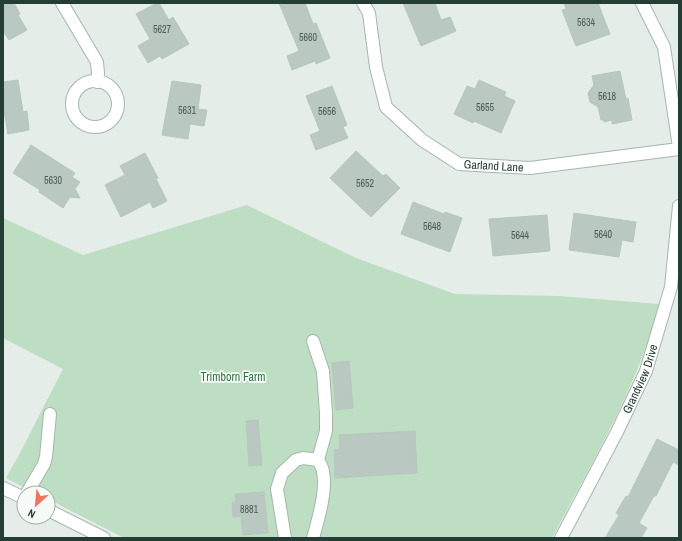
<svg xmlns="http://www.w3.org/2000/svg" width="682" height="541" viewBox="0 0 682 541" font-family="'Archivo Narrow',sans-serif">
<rect width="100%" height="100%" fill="#e4ede8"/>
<path fill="#bedec3" d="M247,205L356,258L455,294L559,296L659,304C639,385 591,464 552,538H124L48,499V493H35L6,478L21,451L63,369L3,338V218L83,255Z"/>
<g fill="#b9c8c1" stroke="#b6c7be">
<polygon points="3,3 14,3 20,14 18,15 27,30 9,40 3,31"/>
<polygon points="157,3 159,3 169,20 173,17 189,44 162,59 160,56 148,63 138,46 150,39 136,14"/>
<polygon points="279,3 305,3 313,24 316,23 330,58 316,64 315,61 292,70 287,56 299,51"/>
<polygon points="403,3 435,3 441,20 450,17 456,31 421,46"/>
<polygon points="564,3 598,3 610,34 576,46 562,10 566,9"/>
<polygon points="620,71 626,99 628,98 632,120 612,124 612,120 604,122 604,120 601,120 598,107 590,102 588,93 594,85 592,76"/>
<polygon points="18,80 23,112 27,111 29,130 8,134 5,116 3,117 3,82"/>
<polygon points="479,80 506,92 504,96 515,101 501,133 474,121 473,123 454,114 467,86 475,89"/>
<polygon points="172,81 201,85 198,109 207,110 204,126 190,124 188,139 162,135"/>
<polygon points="332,86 347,125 343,127 348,138 316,150 310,135 320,131 306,96"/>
<polygon points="31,145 75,173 72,177 80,182 75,189 80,198 70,197 63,208 39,192 40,190 13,173"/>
<polygon points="356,151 383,176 386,174 400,188 371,217 330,178"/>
<polygon points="145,153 158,178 156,179 167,201 153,208 150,202 121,217 105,185 125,175 120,166"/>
<polygon points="413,202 444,214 445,212 462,218 450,252 401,234"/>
<polygon points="574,213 636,222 633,242 622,240 619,257 569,250"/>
<polygon points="547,215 550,251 493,256 489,219"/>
<polygon points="349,361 353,408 336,410 332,363"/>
<polygon points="258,420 262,465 249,466 246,421"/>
<polygon points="415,431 417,473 335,478 334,450 340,449 339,435"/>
<polygon points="657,439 679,450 679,465 673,462 656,496 654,496 639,523 647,528 641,538 605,538 619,515 616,513 626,496 628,497"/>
<polygon points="264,492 268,533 243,535 241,516 233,517 232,503 236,502 235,494"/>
</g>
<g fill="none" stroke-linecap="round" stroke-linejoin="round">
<g stroke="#a7b5af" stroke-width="14">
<g id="minor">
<polyline points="62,3 97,62 98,73 97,82"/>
<path id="s1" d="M363,3L369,13L376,67L386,107L422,140L459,164L530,168L679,149"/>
<polyline points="642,3 664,47 679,147"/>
<circle cx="95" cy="104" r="23"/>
<polyline points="313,341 323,371 326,413 326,431 318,460"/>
<polyline points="3,488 24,498"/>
<polyline points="27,493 44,464 46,457 50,414"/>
<polyline points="48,510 104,538"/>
<path d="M285,538L277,489L282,473L296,460L303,458L318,460C320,464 323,468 323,472C327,490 318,520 313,538"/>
<path id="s2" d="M561,538L617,432L646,371L671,287L679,206"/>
</g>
</g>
<use href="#minor" stroke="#fff" stroke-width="12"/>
</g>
<g text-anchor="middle" stroke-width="3.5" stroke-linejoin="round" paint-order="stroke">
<g font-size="10" fill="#496058">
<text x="586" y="26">5634</text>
<text x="162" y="33">5627</text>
<text x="308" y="41">5660</text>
<text x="607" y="100">5618</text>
<text x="485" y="111">5655</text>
<text x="187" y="114">5631</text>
<text x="327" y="115">5656</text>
<text x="53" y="184">5630</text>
<text x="365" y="187">5652</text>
<text x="432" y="230">5648</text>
<text x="603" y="238">5640</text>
<text x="520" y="239">5644</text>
<text x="249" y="513">8881</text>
</g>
<g font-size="12" fill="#243e35" stroke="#f5faf7">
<text dy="4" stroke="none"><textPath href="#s1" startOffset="235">Garland Lane</textPath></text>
<text dy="4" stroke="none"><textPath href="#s2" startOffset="178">Grandview Drive</textPath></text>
</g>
<g font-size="12" fill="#2f7443" stroke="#f5faf7">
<text x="233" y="381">Trimborn Farm</text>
</g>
</g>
<rect width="682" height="541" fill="none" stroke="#243e35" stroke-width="8"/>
<g transform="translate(36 505) rotate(207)"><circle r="19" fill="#f5faf7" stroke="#a1afa9"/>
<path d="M0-3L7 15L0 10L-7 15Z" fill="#ee7561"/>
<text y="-6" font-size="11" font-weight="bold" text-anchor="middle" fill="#243e35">N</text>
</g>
</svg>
